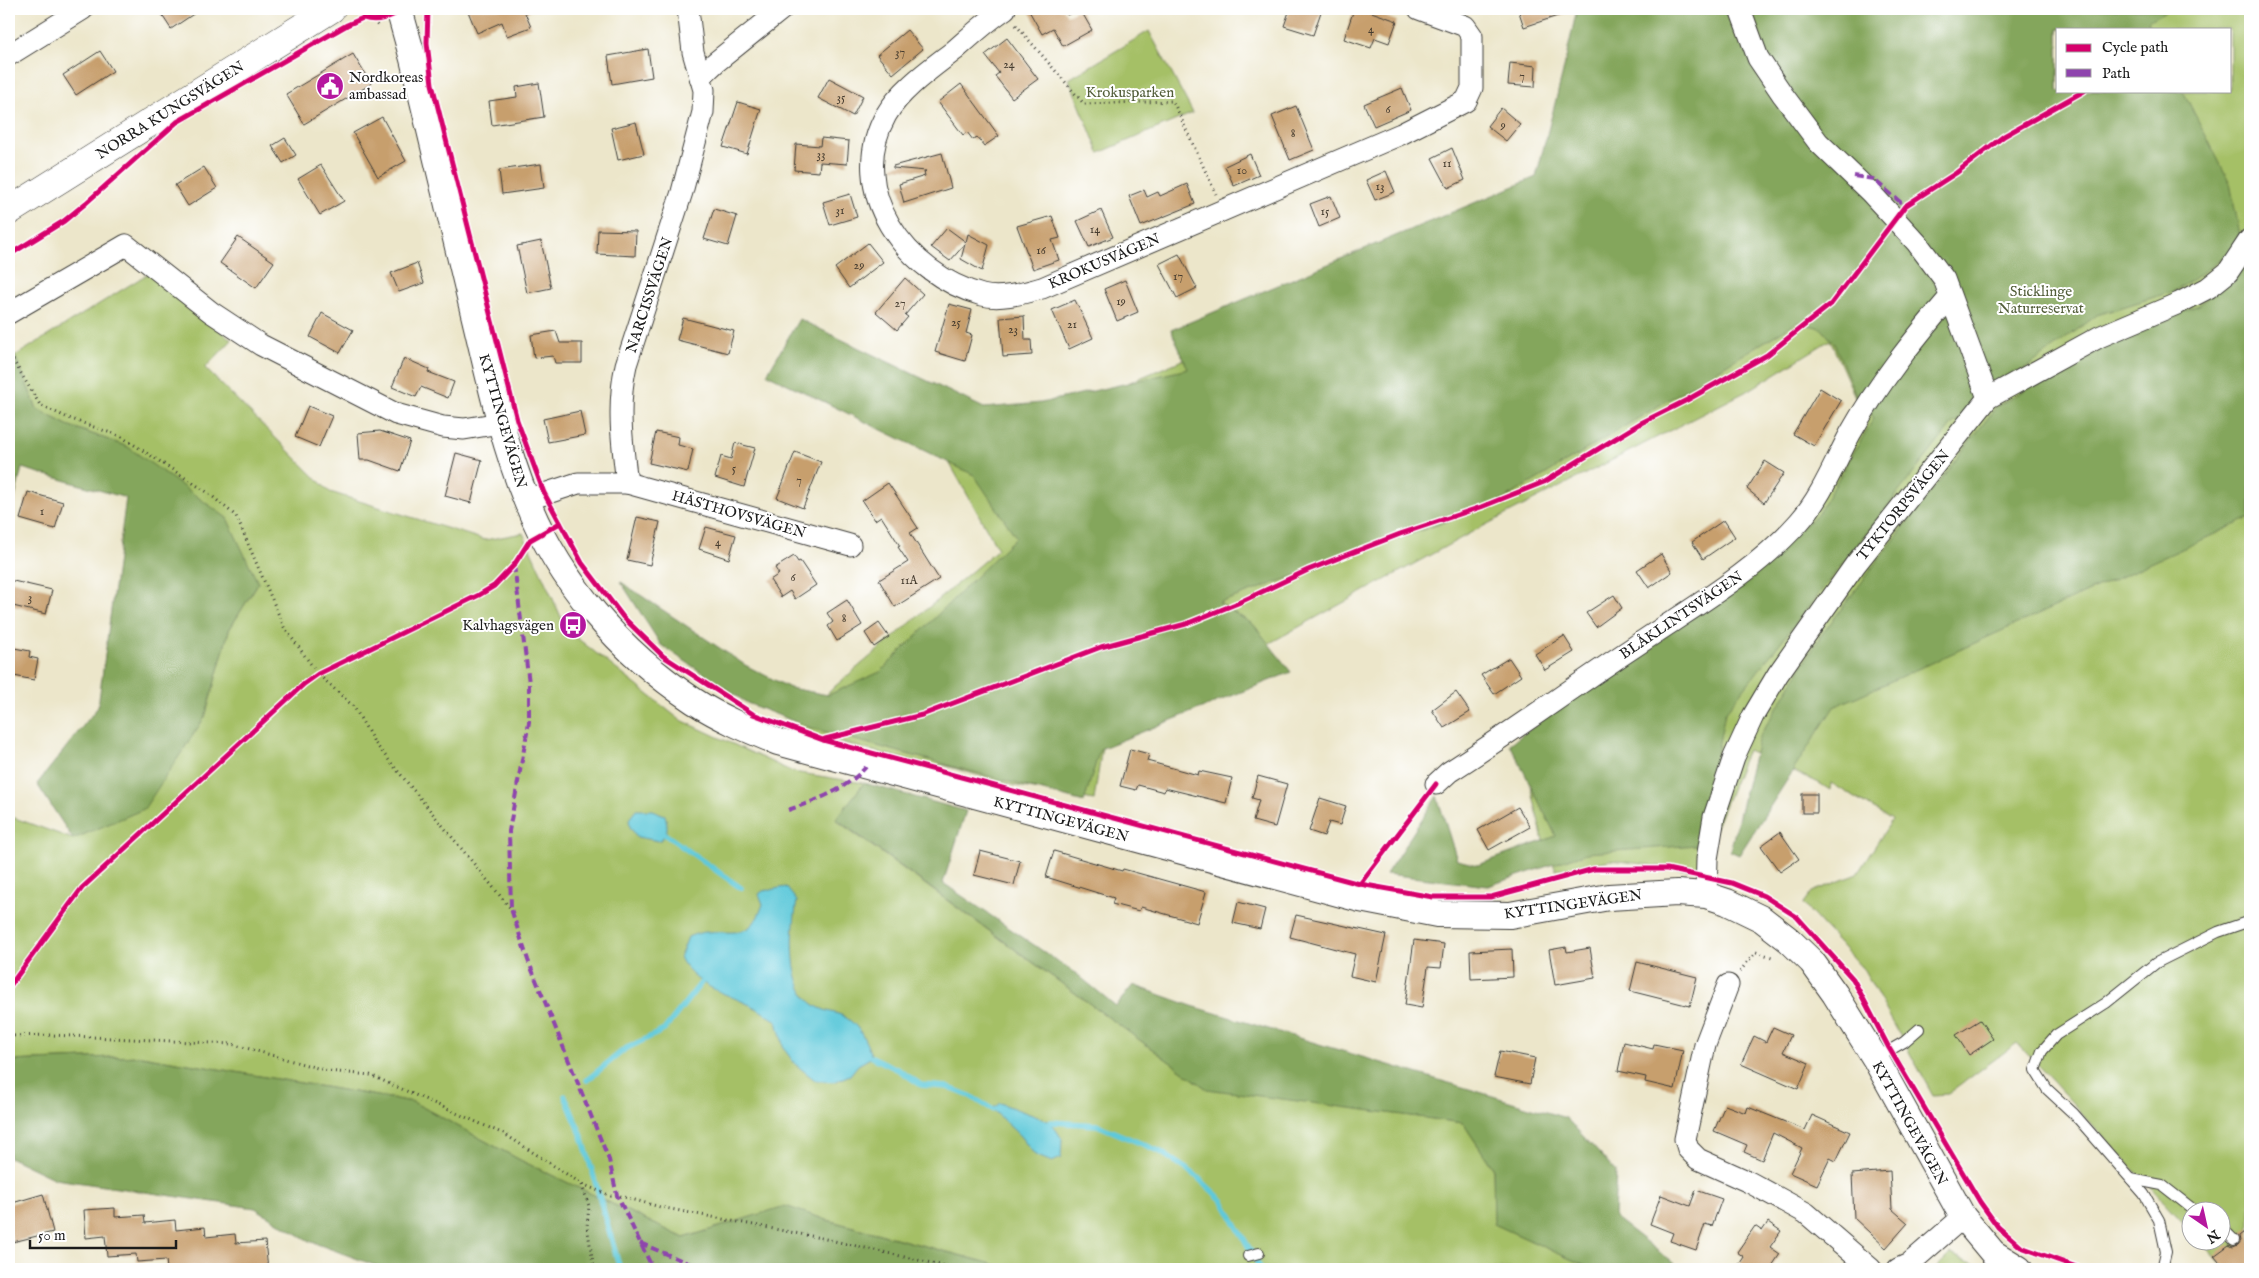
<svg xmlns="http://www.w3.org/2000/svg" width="2259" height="1278" viewBox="0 0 2259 1278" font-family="'IM FELL English',serif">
<rect width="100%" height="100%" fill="#fff"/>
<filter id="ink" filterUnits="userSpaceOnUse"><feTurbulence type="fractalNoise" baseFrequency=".02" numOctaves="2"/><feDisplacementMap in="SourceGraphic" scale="10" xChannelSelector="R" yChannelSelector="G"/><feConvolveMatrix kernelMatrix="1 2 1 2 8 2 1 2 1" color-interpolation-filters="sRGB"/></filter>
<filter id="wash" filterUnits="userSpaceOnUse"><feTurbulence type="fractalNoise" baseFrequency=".0096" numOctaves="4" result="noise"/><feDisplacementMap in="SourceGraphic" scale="20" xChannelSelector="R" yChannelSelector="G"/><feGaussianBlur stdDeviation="1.12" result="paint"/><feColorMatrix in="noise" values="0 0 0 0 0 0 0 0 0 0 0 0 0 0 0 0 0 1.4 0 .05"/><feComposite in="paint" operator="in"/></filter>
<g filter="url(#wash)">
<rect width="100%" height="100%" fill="#ece6ca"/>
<g fill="#a5c066" stroke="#606e41" fill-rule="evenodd">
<path d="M1606,9H2250V1269H2225L2200,1241L2222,1240V1210H2192L2191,1231L2017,1043L1948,1094L1933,1095L1864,970L1803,904L1812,892L1857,874L1892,820L1831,783L1830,790L1819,783L1747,750L1701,864L1696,871L1611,860L1556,870L1544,846L1521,739L1749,579L1867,424L1830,340L1751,389L1474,531L1104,734L1094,800L1011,785L943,765L935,767L811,735L795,728L833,688L998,549L941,448L1064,410L1603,182ZM2058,29H2230V91H2058Z"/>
<polygon points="1149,31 1193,113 1099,153 1069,79"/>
<polygon points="149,273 232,340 205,368 330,492 485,540 523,533 567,630 679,719 793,772 864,783 836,820 1206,1088 1463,1123 1493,1168 1495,1224 1592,1269 1011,1269 827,1220 785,1207 684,1238 522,1161 413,1102 141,1056 9,1061 9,816 73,839 205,717 229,630 258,583 128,447 67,425 37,409 15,356"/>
<polygon points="1950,1254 1987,1269 1935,1269"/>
</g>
<g fill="#84a65b" stroke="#50613c">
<polygon points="1577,9 2169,9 2148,21 2151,29 2058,29 2058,91 2183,91 2230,183 2242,245 2177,290 2097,315 1953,423 1725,713 1698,845 1587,853 1488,886 1386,874 1437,796 1457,860 1478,865 1556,836 1510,744 1817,515 1874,418 1857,398 1834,343 1821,328 1797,322 1498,503 1219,603 1254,625 1291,672 1100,749 1084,802 811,728 747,703 661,645 621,582 745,665 790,688 828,695 880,672 1016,537 974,475 767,374 799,319 984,408 1041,403 1188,369 1171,330 1536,177 1562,76"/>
<polygon points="2250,263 2250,518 1834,707 1739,855 1730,851 1759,737 1822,634 1997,406 2111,342 2199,305"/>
<polygon points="15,356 37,409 67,425 128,447 227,518 258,583 229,630 205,717 144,809 73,839 37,784 98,707 126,498 22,468 9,523 9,359"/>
<polygon points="864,783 966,811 943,883 1078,975 1116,1006 1133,985 1192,1006 1566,1118 1616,1171 1614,1217 1681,1269 1592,1269 1494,1224 1493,1168 1463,1123 1207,1089 836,819"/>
<polygon points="141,1056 413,1102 522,1161 684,1238 785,1206 827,1220 1011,1269 385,1269 309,1241 255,1208 55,1179 9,1157 9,1061"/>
</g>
<g fill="#5fc9da" stroke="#3e727b">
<path d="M636,810H652L665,815C668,827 669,833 659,841L637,837L630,827L629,819Z"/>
<path d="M786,887L797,901C792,929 787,989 816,1006C824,1011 833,1012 841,1015C860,1024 865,1040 872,1057L858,1065L850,1075L833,1082L815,1080L795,1064L784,1049L777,1021C768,1016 759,1009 750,1005C723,992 693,986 680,957L688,937C722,921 748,951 763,904L759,894L763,891Z"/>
<polygon points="1000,1103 1051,1122 1062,1139 1061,1158 1052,1162 1035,1155 1020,1136 992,1109"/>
</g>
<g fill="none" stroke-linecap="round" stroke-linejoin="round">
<g stroke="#5fc9da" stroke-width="5.5">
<polyline points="666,835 741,888"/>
<polyline points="872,1057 899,1070 921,1085 947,1087 970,1096 992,1109"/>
<polyline points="587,1080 625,1049 664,1030 701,983"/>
<polyline points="565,1096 583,1139 620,1269"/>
<polyline points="1051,1122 1097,1125 1159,1151 1194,1174 1223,1201 1259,1266 1258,1269"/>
</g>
</g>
<g id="blocks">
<g fill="#c79f6d">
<polygon points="158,9 201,9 171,29"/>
<polygon points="467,9 534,9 525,13 531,27 507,36 502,22 477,33"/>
<polygon points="1028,9 1063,9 1067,15 1080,9 1092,30 1063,46 1053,28 1042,34"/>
<polygon points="1290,9 1322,9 1313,35 1284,26"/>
<polygon points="1354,9 1363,9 1397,21 1389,43 1375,38 1371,48 1344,39"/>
<polygon points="1518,9 1570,9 1570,12 1524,27"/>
<polygon points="907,30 923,49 893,74 877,55"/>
<polygon points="1007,38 1038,79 1012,98 995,76 999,73 985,55"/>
<polygon points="648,49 652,77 612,84 608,56"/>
<polygon points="100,51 113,71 76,95 63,75"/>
<polygon points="353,54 371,84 304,124 286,94"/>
<polygon points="1510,63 1536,66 1535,87 1508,85"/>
<polygon points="829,78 863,96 853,116 818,98"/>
<polygon points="539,83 544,117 492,125 489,101 517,97 516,87"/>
<polygon points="961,84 999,136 984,146 977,137 973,140 967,132 963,135 938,102"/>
<polygon points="1402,88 1411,110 1374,126 1364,104"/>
<polygon points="738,102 761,109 747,154 723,147"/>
<polygon points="1296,106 1314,150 1290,160 1272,116"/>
<polygon points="1501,108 1520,124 1506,141 1487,126"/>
<polygon points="382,117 406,161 378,177 353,133"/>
<polygon points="636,122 644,154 618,160 611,128"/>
<polygon points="285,138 296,155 283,163 272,146"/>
<polygon points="821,138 849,141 847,164 820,162 819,172 794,170 796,144 820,146"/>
<polygon points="1452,148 1465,180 1448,188 1432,158"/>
<polygon points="942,153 951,188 904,203 899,184 925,176 924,172 926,171 893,168 893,166"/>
<polygon points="1250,154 1259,175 1234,186 1225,166"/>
<polygon points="541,164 544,188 502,194 499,170"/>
<polygon points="321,165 344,201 320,215 298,179"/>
<polygon points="204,167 217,188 188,206 175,185"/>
<polygon points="1386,171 1395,192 1375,200 1366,180"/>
<polygon points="1187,184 1195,204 1141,226 1129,196 1144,190 1147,197 1158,192 1160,196"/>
<polygon points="850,194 857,217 830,225 823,202"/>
<polygon points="1331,196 1340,218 1319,227 1310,204"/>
<polygon points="714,209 737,216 728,246 704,239"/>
<polygon points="1101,210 1113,237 1089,247 1077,221"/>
<polygon points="1052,216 1060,238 1052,240 1059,260 1033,269 1017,226"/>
<polygon points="947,228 966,242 968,234 989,245 982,271 961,259 965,244 950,261 931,247"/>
<polygon points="598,230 636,231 635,256 597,254"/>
<polygon points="238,237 274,262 256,288 220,263"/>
<polygon points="541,241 551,288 527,293 517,246"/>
<polygon points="868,243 883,262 849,288 835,268"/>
<polygon points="1179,254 1197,288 1177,298 1159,264"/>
<polygon points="417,263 424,283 399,292 391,273"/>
<polygon points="905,278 923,294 905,315 908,317 897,330 876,312"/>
<polygon points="1125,280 1138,312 1117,321 1104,289"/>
<polygon points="1075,300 1093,338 1069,349 1052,310"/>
<polygon points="949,304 972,310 966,333 972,335 965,361 935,352"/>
<polygon points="322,313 353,330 340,353 310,337"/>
<polygon points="1024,316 1025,340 1031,340 1032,355 1003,357 1000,318"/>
<polygon points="683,318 734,331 728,353 677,340"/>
<polygon points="556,331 560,343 582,343 582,363 555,363 553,356 534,358 531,335"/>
<polygon points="404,358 429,369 428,372 454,382 448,398 421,387 416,397 392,387"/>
<polygon points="1820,388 1841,401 1814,446 1793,434"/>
<polygon points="308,406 332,416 319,447 295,437"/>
<polygon points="580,411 585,435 548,442 543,419"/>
<polygon points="380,431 410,441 400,471 369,460 360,460 358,433"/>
<polygon points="656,432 679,437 678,445 693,449 688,472 649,463"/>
<polygon points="735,443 755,448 744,487 715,478 721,456 731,459"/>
<polygon points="795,452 821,462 803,508 777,498"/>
<polygon points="456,453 482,460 471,503 445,496"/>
<polygon points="1765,461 1784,473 1764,503 1747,489"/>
<polygon points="888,483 918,528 910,533 939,579 895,607 879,580 908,562 898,547 900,546 881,516 875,520 862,501"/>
<polygon points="28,492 63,502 55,529 20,519"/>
<polygon points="637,517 660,522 650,565 627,560"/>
<polygon points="1724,520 1735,537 1703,559 1692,542"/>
<polygon points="706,527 736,535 729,559 699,549"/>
<polygon points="1661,554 1672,572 1649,588 1637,570"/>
<polygon points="794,556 798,562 800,561 816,585 795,599 790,591 781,597 770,580 779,574 775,568"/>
<polygon points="9,580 52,590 46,614 9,605"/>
<polygon points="1614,595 1622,608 1596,627 1586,613"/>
<polygon points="847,600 862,625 837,641 828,626 833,622 827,613"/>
<polygon points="879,623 889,637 874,647 865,633"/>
<polygon points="1564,636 1574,652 1545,670 1535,654"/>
<polygon points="9,647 30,651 29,657 38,659 34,680 9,675"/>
<polygon points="1509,658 1521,676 1494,694 1481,675"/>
<polygon points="1456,692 1470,712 1444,728 1432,710"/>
<polygon points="1130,749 1149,754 1147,761 1198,775 1199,771 1232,778 1226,803 1165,788 1164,792 1138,785 1136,790 1120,786"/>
<polygon points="1258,776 1287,784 1275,827 1253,821 1259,800 1252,798"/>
<rect x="1802" y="794" width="15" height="19"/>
<polygon points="1320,798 1346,806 1340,825 1329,822 1324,836 1309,831"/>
<polygon points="1518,807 1530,827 1489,850 1478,830"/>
<polygon points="1780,832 1799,859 1780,872 1761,846"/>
<polygon points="980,851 1020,861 1014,885 974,875"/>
<polygon points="1054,851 1122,871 1123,869 1206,892 1197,923 1141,907 1139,911 1112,904 1114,898 1046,877"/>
<polygon points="1238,902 1265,909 1260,929 1233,923"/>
<polygon points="1296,915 1386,935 1376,982 1350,976 1355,954 1290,937"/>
<polygon points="1414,940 1444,944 1441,968 1428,967 1422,1008 1405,1005"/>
<polygon points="1566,947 1567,952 1590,948 1595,978 1555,985 1549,950"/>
<polygon points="1512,949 1513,977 1471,979 1470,951"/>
<polygon points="1637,962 1697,977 1690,1006 1630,991"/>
<polygon points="1980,1020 1993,1039 1969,1055 1956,1035"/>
<polygon points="1773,1027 1791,1035 1783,1052 1809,1063 1798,1089 1741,1064 1754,1036 1766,1042"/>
<polygon points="1624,1042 1653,1049 1654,1044 1683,1050 1675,1089 1645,1082 1646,1077 1618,1071"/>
<polygon points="1500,1051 1535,1058 1530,1084 1494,1077"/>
<polygon points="1725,1105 1746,1113 1748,1107 1805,1130 1812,1115 1850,1132 1836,1161 1830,1158 1817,1185 1790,1173 1802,1148 1773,1133 1762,1160 1744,1152 1747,1145 1714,1131"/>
<polygon points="1890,1171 1892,1209 1908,1223 1886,1248 1854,1218 1852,1174"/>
<polygon points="1696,1190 1722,1199 1712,1226 1705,1224 1696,1250 1670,1241 1673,1233 1650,1224 1661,1195 1690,1206"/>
<polygon points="43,1194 53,1232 13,1242 9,1228 9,1204"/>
<polygon points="115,1208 115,1217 144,1215 145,1223 175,1220 176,1230 205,1227 206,1237 235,1234 236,1243 265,1241 268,1269 197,1269 196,1266 167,1269 166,1260 137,1262 136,1254 107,1256 105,1236 86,1238 84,1210"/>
<polygon points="1768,1222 1781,1231 1770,1247 1780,1254 1770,1269 1736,1269 1744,1257 1737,1252 1755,1226 1762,1231"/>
<polygon points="2250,1228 2250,1269 2225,1269 2214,1256 2229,1245 2233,1247 2238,1245 2241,1241 2240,1236"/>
</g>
</g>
</g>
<g filter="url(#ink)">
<use href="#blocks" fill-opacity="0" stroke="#3b3a36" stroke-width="1"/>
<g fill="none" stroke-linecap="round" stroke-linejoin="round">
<g stroke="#3b3a36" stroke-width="12">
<g id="service">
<polyline points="1876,1058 1904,1042 1919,1029"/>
<polyline points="2131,1179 2162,1185 2194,1210"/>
<polyline points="2222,1228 2234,1240"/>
<polyline points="1248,1256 1259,1253"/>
<polyline points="2162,1269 2166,1252 2159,1220 2144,1194 2074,1114 2047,1089 2035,1070 2042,1051 2056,1035 2106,1003 2156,963 2218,932 2250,921"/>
</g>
</g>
<g stroke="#3b3a36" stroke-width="23">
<g id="minor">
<path d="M1005,9C987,21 971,36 955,50C932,68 901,89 886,115C844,190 907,275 982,295C1001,300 1023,293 1042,288L1401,134L1466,101L1472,88V36L1465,26L1419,9"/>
<polyline points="1740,9 1758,58 1783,95 1818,142 1870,192 1917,243 1944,279 1988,398"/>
<polyline points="9,55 83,9"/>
<polyline points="700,77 716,62 782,9"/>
<polyline points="9,313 126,245 211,312 261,345 396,414 443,427 464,429 500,423"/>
<polyline points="627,483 850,545"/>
<path d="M526,500L578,483H627C622,443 617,405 626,365L682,192L703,112L704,90L693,52L688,9"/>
<path d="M1436,784L1449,772C1512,732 1572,688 1634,647C1691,608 1753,574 1799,522C1822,496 1834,464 1850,434C1878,384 1913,340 1950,297"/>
<polyline points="1706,895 1707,859 1714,817 1734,757 1753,716 1778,674 1855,565 1988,398 2099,337 2179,303 2208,288 2228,272 2250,239"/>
<polyline points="1728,985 1705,1045 1685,1139 1688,1149 1698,1159 1749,1182 1806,1213 1871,1269"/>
<polyline points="1898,1269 1909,1264 1963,1217"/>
</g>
</g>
<g stroke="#3b3a36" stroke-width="28">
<path id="tertiary" d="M399,9L413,59C434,144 454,229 474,314C489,376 502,440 526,499C559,582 620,652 694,701C720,718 749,730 778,742L1360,899L1437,914L1510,915L1609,897L1677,893L1706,895L1727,902L1762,919L1789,940L1812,962L1835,994L1875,1058L1963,1217L1993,1253L2019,1269"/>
</g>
<g stroke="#3b3a36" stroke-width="29">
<polyline id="secondary" points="9,211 331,9"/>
</g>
<g stroke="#3b3a36" stroke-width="3" stroke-dasharray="1 4" stroke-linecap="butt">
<polyline points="373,21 380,28"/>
<polyline points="1016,25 1084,104 1173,101 1216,194"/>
<polyline points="9,357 13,360 40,405 66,417 122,437 207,492 236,516 284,627 318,674 354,707 374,742 511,909"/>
<polyline points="1740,971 1756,952 1772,957"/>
<polyline points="9,1036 52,1035 232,1044 328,1071 370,1075 506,1135 582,1184 611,1196 617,1195 660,1207 821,1238 958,1269"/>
<polyline points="582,1185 589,1206 587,1226 594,1269"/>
</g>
<use href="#service" stroke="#fff" stroke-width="10"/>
<use href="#minor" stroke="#fff" stroke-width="21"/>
<use href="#tertiary" stroke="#fff" stroke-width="26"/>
<use href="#secondary" stroke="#fff" stroke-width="28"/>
<g stroke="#8e44ad" stroke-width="4" stroke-dasharray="8 4" stroke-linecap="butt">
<polyline points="1854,176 1873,179 1905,206"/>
<polyline points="514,565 529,683 529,722 509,831 511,909 528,960 609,1160 617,1195 653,1269"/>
<path d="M788,810C817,800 844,791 866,767"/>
<polyline points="640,1243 702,1269"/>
</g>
<g stroke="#fff" stroke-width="8">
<g id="cycleway">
<polyline points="428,9 427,43 432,84 517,420 544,493 582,563 623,617 663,656 753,714 823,740 1360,884 1433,897 1491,897 1594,869 1667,869 1732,883 1764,896 1797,917 1853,979 1889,1048 1980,1202 1998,1227 2021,1247 2082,1269"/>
<path d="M9,255L64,221L86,203L177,122L347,25L363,18C378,23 390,17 404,9"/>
<polyline points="825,739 922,715 1101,647 1186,624 1238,603 1308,570 1400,534 1481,507 1544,482 1641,423 1687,400 1767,355 1831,304 1905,206 1956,173 2004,136 2084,91"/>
<polyline points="1360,884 1436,784"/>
<polyline points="9,987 82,888 304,684 318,674 479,595 494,586 514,565 530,540 560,523"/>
</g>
</g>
<use href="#cycleway" stroke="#d6006c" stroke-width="5"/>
</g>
</g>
<defs>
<g id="civic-disc" transform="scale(1.4375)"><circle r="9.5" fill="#b5179e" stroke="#fff"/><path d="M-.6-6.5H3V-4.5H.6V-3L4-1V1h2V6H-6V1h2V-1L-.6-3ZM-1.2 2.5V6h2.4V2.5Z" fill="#fff"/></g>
<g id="bus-disc" transform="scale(1.4375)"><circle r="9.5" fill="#b5179e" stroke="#fff"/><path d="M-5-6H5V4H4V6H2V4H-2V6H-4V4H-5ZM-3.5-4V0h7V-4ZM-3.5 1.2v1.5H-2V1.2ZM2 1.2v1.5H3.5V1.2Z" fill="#fff"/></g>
</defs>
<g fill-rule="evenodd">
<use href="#civic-disc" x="330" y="86"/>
<use href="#bus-disc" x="573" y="625"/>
</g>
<g text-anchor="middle" stroke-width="4" stroke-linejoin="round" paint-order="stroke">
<g font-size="12" fill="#473d30">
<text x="1371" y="33">4</text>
<text x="900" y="56">37</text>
<text x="1009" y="68">24</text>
<text x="1522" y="80">7</text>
<text x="841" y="101">35</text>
<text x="1388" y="113">6</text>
<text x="1503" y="129">9</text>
<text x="1293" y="137">8</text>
<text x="821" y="158">33</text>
<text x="1447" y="167">11</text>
<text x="1242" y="174">10</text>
<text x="1380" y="190">13</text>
<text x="840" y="214">31</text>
<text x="1325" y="215">15</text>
<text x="1095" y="233">14</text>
<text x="1041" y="254">16</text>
<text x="859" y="269">29</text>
<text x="1178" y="280">17</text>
<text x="1121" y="305">19</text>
<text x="900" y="307">27</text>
<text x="956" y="326">25</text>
<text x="1072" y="328">21</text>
<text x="1013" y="333">23</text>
<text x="734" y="472">5</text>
<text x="799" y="484">7</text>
<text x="42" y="515">1</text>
<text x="718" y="546">4</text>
<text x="793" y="581">6</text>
<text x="909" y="584">11A</text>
<text x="30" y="601">3</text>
<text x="844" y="622">8</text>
</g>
<g font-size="15" fill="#1c1c1c" stroke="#fff" text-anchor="start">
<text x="349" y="82">Nordkoreas<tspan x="349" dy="17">ambassad</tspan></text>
<text x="554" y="630" text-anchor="end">Kalvhagsvägen</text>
</g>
<g font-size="15" fill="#535e3a" stroke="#fff">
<text x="1130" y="97">Krokusparken</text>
<text x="2041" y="296">Sticklinge<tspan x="2041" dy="17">Naturreservat</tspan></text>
</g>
<g font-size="15" fill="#1c1c1c" stroke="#fff">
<text transform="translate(170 110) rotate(-32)" y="5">NORRA KUNGSVÄGEN</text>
<text transform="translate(1104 261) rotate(-23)" y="5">KROKUSVÄGEN</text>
<text transform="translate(649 295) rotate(-72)" y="5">NARCISSVÄGEN</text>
<text transform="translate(503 421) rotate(74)" y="5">KYTTINGEVÄGEN</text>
<text transform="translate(1903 505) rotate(-51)" y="5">TYKTORPSVÄGEN</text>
<text transform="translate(739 514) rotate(16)" y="5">HÄSTHOVSVÄGEN</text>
<text transform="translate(1681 615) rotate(-34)" y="5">BLÅKLINTSVÄGEN</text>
<text transform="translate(1061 819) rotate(15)" y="5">KYTTINGEVÄGEN</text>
<text transform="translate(1573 904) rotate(-8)" y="5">KYTTINGEVÄGEN</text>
<text transform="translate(1910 1123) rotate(61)" y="5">KYTTINGEVÄGEN</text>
</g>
</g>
<rect width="2259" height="1278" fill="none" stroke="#fff" stroke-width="30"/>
<rect x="2056" y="28" width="175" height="65" fill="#ffffff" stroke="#a4a4a4"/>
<rect x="2066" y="44" width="25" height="8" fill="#d6006c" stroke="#a4a4a4"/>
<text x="2102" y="52" font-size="15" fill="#1c1c1c">Cycle path</text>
<rect x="2066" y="69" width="25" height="8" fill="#8e44ad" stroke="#a4a4a4"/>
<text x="2102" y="78" font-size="15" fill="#1c1c1c">Path</text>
<g transform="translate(2206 1226) rotate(146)"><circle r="24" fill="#ffffff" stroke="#a4a4a4"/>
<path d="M0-4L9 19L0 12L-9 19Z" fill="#b5179e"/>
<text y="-8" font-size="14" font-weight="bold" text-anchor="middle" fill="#1c1c1c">N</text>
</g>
<path d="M30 1240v8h146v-8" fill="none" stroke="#1c1c1c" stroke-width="2.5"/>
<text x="38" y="1240" font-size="15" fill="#1c1c1c" stroke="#ffffff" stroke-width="4" paint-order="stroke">50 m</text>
</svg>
